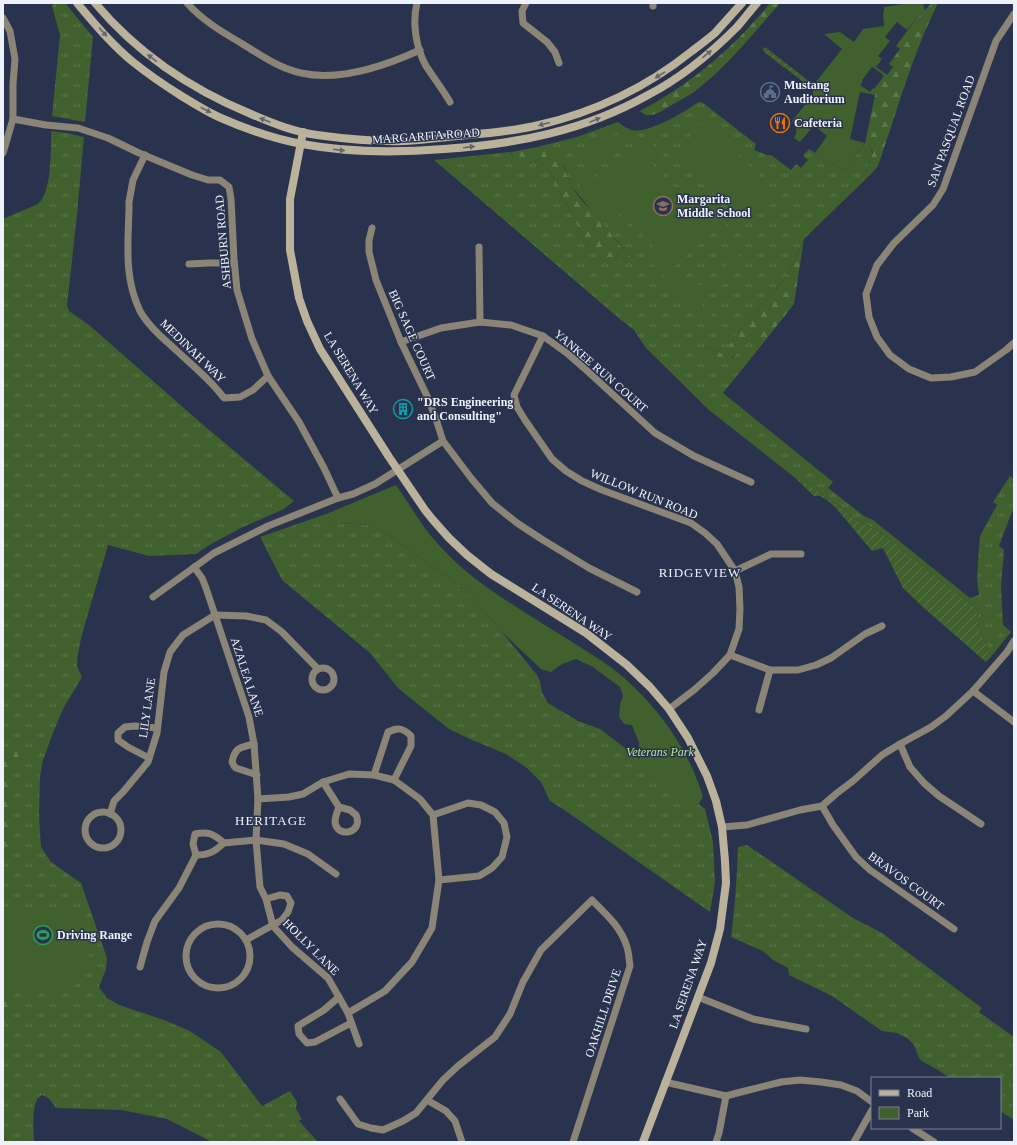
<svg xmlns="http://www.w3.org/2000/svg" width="1017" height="1145" viewBox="0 0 1017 1145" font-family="'Times New Roman',serif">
<defs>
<pattern id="grass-tufts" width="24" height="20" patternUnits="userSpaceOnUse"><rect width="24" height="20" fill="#40602d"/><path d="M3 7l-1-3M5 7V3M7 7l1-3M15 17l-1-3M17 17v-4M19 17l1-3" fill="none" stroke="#5c774c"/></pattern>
<pattern id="forest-firs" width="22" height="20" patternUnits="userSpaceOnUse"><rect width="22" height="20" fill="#40602d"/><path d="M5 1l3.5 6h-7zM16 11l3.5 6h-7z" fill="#5c774c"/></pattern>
<pattern id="garden-furrows" width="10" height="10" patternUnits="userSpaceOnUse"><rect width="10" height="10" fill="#40602d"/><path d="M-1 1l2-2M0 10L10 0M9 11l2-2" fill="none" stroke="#5c774c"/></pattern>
</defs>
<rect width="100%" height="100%" fill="#2a334d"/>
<g fill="url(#grass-tufts)">
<polygon points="54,3 65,3 93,37 85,122 52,116 60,35 52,6"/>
<path d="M699,102L703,103L756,144L754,150L767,155H771L791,170L796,164L801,168L808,160L803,156L809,149L844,171L865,143L867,146L871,148C874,156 868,165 865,172L872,173L804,239L787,277L735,336L725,353H722L705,348V355L733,358L744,340L751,334L754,335L764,342L723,393L833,482L828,488L864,516L873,520L970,598L979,595L977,580L978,561L980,536L997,505L993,502L1010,476L1014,479V509L1011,514L999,546L1004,550L1001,586L1003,625L1011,632L990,658L987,646L979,628L977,609L880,532C873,527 865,525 858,521L811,485L794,477L709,410L646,348L634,330L621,320L434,160L511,152L512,155L529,163L538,161L545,166L553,176L554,182L558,191L568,206L577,225L589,245L597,252L624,262L631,257L626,252L572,187L564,166L537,147L577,137L618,122C622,125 626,128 631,130C649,134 684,112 699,102Z"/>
<path d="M51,131L67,133L84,137L77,215L67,306L69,311L89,325L201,423L294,501L284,509L243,527L211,544L196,554L149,556L108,545L81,638L77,660V666L82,677L64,707L54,730L43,760L40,776L39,817L41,847L51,862L81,883L107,958L106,969L99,987L107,998L119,1005L164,1020L190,1031L221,1052L262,1106L290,1091L297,1102L296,1109L302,1119L299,1121L318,1142H212L167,1119L121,1110L56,1108C52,1102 49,1097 42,1095C30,1100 34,1130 34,1142H3V219L38,204C52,193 51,148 51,131Z"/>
<polygon points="326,514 334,523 374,525 467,591 502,632 537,675 540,681 542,692 548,703 578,721 600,729 705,809 713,842 715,882 710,912 563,809 550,801 541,782 527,768 506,754 472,740 449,729 399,689 370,653 282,580 260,537"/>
<path d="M747,845L853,918L882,933L982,1008L979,1012L1014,1037V1120L1000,1111V1078H950L938,1070L920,1060L914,1045L907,1038L897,1033L882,1031L832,996L789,975L788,968L773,960L763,951L731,937C735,907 737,877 738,847Z"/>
</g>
<g fill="url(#forest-firs)">
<path d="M770,3H780C753,34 727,67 694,92C687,97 678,101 670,106C661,111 649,121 640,111C690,85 735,47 770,3Z"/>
<path d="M932,3H938C912,55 897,111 878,166L872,173H865L873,152L871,148L867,146L865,143L875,95L874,89L884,76L881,73L882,71L887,75L893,67L889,64L900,49L896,46L916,19Z"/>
<path d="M537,147C544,152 552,154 558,159C566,167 567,177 572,186C577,198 591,209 600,219C610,232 619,246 631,257L624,262L614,264L605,261L589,245L577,225L568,206L558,191L554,182L553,176L545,166L538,161C534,161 531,163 527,163C521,163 513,157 511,152Z"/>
<path d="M804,239L794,304L764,342L754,335L751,334C736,348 729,379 705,355V348L722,353L725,352L735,336L787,277Z"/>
<polygon points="12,742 15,742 21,745 22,752 20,760 11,776 9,787 9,808 11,817 6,851 3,855 3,760 8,747"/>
<path d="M7,990C9,992 10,994 11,996C15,1006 11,1018 3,1024V991Z"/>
</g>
<g fill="#40602d" fill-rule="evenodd">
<path d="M911,3H923L924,8L925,10L916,19L907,30L897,22L885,37L890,41L878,56L882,59L876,67L882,71L881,73L872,67L862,80L863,81L860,85L870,92L873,88L876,92L875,95L860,92L850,139L865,143L844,171L815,153L827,136L814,125L800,142L794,138C798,132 797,126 792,121L813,95L812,87L842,49L824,34L840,32L854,42L863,29L884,26L883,14L884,12V7Z"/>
<path d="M710,116L739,150L738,158L705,186C686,171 678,149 695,129C700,124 705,120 710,116Z"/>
<path d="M620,134C632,134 642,136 651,143L732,231C736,239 740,249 738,258C736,273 724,288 709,292C702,293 696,293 690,293L731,336L726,342L566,171L572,165L585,179C585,175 585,172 585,169C588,150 603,138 620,134ZM623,142C634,142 640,145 648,152L720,230C724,236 729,242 729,249C731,266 719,283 702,285C692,286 684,282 676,277L599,194C586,171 598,149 623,142Z"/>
<polygon points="637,147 714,230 673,268 596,185"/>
<path d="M744,165H749L779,195C775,199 771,204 765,207C745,220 727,210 714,193Z"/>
<path d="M396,485C407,501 418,519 430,535C443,550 458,565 473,577C506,602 542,623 577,645C592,655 608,664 622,676C659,708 689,750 703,797L698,805L641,765L639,756V743L632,725L624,724L619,717L620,704L623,696L620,687L593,667L576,659L562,664L551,672L541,669L502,632L467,591L374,525L334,523L326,514Z"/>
<path d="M72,905L74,907L89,952C89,960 78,987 70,989C62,992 54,987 46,986C32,985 17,989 3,991V918L25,911H38L47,913Z"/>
</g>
<g fill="url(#garden-furrows)">
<polygon points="765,47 814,85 812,87 810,87 764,52 763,49"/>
<path d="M794,477L811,485L858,521C865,525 873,527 880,532L977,609L979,628L987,646L990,658L986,662L925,609L903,588L883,548L872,551L836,508L827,500L820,496H814Z"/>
</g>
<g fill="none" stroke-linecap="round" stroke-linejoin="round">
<g stroke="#8a8576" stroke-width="7">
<path d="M187,3C202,20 222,32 241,43C260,55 279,68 301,73C340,82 385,66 420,50"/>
<path d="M417,3C412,23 416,48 426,66C434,78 443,90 450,102"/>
<polyline points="526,3 522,11 523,23 547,42 555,52 559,63"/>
<polyline points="653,6 653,3"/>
<polyline points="1014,14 996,41 943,189 933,205 894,243 877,265 866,294 869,317 877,337 890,355 909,369 931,378 951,377 975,372 1006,350 1014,343"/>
<polyline points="3,18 10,31 15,59 13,84 13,119 3,153"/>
<polyline points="13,119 46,125 78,128 108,138 139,153 192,175 208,180 220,180 229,187 231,199 234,259 237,290 252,339 268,376 299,422 324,468 338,498"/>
<path d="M145,155L133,180L129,202V209C128,245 124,278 140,311C149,327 164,339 177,351C193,366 211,380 224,398L240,397L253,390L268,376"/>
<polyline points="372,228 369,240 369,252 376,280 401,342 427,396 436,419 443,441 471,478 492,503 517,523 543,540 589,568 637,592"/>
<polyline points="479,247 480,322"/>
<polyline points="189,264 209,263 234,263"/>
<polyline points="543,336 514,395 517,407 525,420 552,459 566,471 582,481 602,490 691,523 705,533 717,544 735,571 739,587 740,609 739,629 730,655 713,673 694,690 669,709"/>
<polyline points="401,342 441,328 480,322 511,325 543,336 568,354 584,368 655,433 694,456 751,482"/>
<polyline points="194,567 202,578 206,588 249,717 254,744 258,799"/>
<polyline points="735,571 771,554 801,554"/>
<polyline points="153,597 214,553 268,526 338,498 353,494 375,484 443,441"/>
<polyline points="730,655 770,670 798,670 816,665 831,658 865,634 882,626"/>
<circle cx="323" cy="679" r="11"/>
<polyline points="973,691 1014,722"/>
<polyline points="759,710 770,670"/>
<path d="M254,744C241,747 235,747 232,762L234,766L236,768L257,775"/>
<polyline points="900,744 910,767 924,783 939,796 981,824"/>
<polyline points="149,758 128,747 118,740 118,733 125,727 135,726 157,728"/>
<path d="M374,775L388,732C398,727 403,728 411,736V746L394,780"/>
<polyline points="323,782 339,807"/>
<polyline points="822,806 833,825 856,857 870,870 954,929"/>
<path d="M339,807L350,810L356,815C364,833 337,839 335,822C335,817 337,812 339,807Z"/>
<circle cx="103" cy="830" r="18"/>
<polyline points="110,814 114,801 123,792 148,762 157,733 164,672 170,652 183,635 215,615 246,616 266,620 282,632 318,669"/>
<polyline points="433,815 468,803 481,805 495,812 504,823 507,837 502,857 492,868 479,876 439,880"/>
<polyline points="722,827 747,825 800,810 822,806 837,793 853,781 882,755 900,744 931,727 946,716 973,691 1007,652 1014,641"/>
<path d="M224,843C214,852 209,855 196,855L193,844L195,834C208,831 214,834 224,843L256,840L284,844L308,854L336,874"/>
<circle cx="218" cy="956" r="32"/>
<polyline points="246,940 282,920 288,912 291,903 287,896 280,895 266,899"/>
<polyline points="140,967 147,942 155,921 179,888 196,855"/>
<polyline points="339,997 324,1010 298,1026 299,1034 307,1043 315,1042 351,1023"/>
<polyline points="698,997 753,1019 806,1029"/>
<polyline points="348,1013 385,991 412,962 432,928 439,880 433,815 420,799 394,780 374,775 349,774 323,782 303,794 289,797 258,799 256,840 260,887 266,899 273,926 292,947 328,978 348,1013 359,1044"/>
<polyline points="665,1082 726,1096 741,1092 781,1082 800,1080 821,1082 841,1085 857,1091 872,1102"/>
<path d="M340,1099L358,1124L371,1128L383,1130L403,1121L416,1113L443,1080L458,1066L495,1037L510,1014L523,982L541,950L592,900C606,914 621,927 627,947C629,953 629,960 630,966L573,1142"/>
<polyline points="427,1100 446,1111 455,1121 462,1142"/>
<polyline points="912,1128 934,1142"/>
<polyline points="716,1142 719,1133 726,1096"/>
<polyline points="854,1142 872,1110"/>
</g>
<g stroke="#bbb29b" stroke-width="8">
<path d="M77,3C94,23 112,45 133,62C148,74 164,85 180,95C193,103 207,112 221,118C246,129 274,139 302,144C350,153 395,153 444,149C517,144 584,131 648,95C681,78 711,53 737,27C744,19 750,11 757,3"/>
<path d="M95,3C138,54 190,89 251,114C272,123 294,132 317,135C346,139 376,142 405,141C425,140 446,137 467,135C491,133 515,131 539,125C595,112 647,87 692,51C700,45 708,39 715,33C724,23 733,13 742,3"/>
<polyline points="303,132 290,199 290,250 299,298 307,321 320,349 389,457 425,510 433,520 449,538 467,555 491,574 586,633 627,665 650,687 669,709 688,738 707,776 716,801 722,827 725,861 726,883 720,929 711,963 643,1142"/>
</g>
</g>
<defs><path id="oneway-solid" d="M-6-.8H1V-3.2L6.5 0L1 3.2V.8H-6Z"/></defs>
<g fill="#64666c">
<use href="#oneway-solid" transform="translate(103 32) rotate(48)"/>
<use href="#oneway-solid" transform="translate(707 54) rotate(-39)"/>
<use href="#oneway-solid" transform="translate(152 58) rotate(-142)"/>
<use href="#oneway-solid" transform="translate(660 75) rotate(148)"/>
<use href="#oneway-solid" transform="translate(206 110) rotate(28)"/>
<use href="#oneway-solid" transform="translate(265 120) rotate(-159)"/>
<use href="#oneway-solid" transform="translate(595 120) rotate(-22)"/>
<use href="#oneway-solid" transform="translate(544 124) rotate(165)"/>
<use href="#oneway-solid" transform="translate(469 147) rotate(-7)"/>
<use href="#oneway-solid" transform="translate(339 150) rotate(7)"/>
</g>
<defs>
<g id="civic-ring" transform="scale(1)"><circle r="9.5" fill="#2a334d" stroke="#5c6f8a" stroke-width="1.5"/><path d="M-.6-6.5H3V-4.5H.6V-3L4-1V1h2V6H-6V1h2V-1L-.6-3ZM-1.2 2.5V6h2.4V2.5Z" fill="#5c6f8a"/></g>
<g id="restaurant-ring" transform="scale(1)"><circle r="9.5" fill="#2a334d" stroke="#e8710a" stroke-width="1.5"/><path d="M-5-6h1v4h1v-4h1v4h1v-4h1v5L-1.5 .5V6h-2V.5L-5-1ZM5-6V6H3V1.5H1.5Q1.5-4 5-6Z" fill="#e8710a"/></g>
<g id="school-ring" transform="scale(1)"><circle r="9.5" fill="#2a334d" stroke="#8d6e63" stroke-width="1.5"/><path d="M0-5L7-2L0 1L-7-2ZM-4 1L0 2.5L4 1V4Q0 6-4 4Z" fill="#8d6e63"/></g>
<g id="building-ring" transform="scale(1)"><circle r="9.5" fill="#2a334d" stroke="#0f9aa8" stroke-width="1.5"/><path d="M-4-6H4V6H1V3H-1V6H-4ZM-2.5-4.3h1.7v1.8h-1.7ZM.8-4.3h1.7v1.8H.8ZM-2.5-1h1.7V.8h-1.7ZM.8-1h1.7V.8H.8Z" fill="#0f9aa8"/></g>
<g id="stadium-ring" transform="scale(1)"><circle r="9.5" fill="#2a334d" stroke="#2e9e5b" stroke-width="1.5"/><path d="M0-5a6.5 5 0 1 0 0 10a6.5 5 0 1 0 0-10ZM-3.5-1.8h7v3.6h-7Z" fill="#2e9e5b"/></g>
</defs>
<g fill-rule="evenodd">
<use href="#civic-ring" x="770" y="92"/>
<use href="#restaurant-ring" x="780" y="123"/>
<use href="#school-ring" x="663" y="206"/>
<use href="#building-ring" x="403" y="409"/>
<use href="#stadium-ring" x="43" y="935"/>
</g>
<g text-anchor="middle" stroke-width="3" stroke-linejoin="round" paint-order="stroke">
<g font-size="12" font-weight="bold" fill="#eef2fd" stroke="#2a334d" text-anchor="start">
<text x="784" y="89">Mustang<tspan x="784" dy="14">Auditorium</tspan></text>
<text x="794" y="127">Cafeteria</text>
<text x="677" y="203">Margarita<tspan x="677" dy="14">Middle School</tspan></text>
<text x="417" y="406">"DRS Engineering<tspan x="417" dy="14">and Consulting"</tspan></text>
<text x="57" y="939">Driving Range</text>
</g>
<g font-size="12" fill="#eef2fd" stroke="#2a334d">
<text transform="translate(951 131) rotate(-70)" y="4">SAN PASQUAL ROAD</text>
<text transform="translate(426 136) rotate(-4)" y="4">MARGARITA ROAD</text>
<text transform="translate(223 242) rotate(-95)" y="4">ASHBURN ROAD</text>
<text transform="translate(412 335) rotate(66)" y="4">BIG SAGE COURT</text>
<text transform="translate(193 351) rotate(44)" y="4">MEDINAH WAY</text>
<text transform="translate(601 371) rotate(41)" y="4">YANKEE RUN COURT</text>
<text transform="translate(351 373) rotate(59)" y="4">LA SERENA WAY</text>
<text transform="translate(644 494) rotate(22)" y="4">WILLOW RUN ROAD</text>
<text transform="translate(572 612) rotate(34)" y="4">LA SERENA WAY</text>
<text transform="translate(247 677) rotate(72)" y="4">AZALEA LANE</text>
<text transform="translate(147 708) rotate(-82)" y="4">LILY LANE</text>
<text transform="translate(906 881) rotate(36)" y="4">BRAVOS COURT</text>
<text transform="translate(311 947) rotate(45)" y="4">HOLLY LANE</text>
<text transform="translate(688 984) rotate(-71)" y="4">LA SERENA WAY</text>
<text transform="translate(603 1013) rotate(-72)" y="4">OAKHILL DRIVE</text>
</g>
<g font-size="12" font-style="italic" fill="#b5e698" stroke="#2a334d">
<text x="660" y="756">Veterans Park</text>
</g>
<g font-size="13" letter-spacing="1" fill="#eef2fd" stroke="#2a334d">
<text x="700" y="577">RIDGEVIEW</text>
<text x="271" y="825">HERITAGE</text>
</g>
</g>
<rect width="1017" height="1145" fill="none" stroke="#eef2fd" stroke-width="8"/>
<rect x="871" y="1077" width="130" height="52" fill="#2a334d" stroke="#787f93"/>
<rect x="879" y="1090" width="20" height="6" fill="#bbb29b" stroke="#787f93"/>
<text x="907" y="1097" font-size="12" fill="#eef2fd">Road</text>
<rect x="879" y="1107" width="20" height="12" fill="#40602d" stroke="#787f93"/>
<text x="907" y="1117" font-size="12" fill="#eef2fd">Park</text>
</svg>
